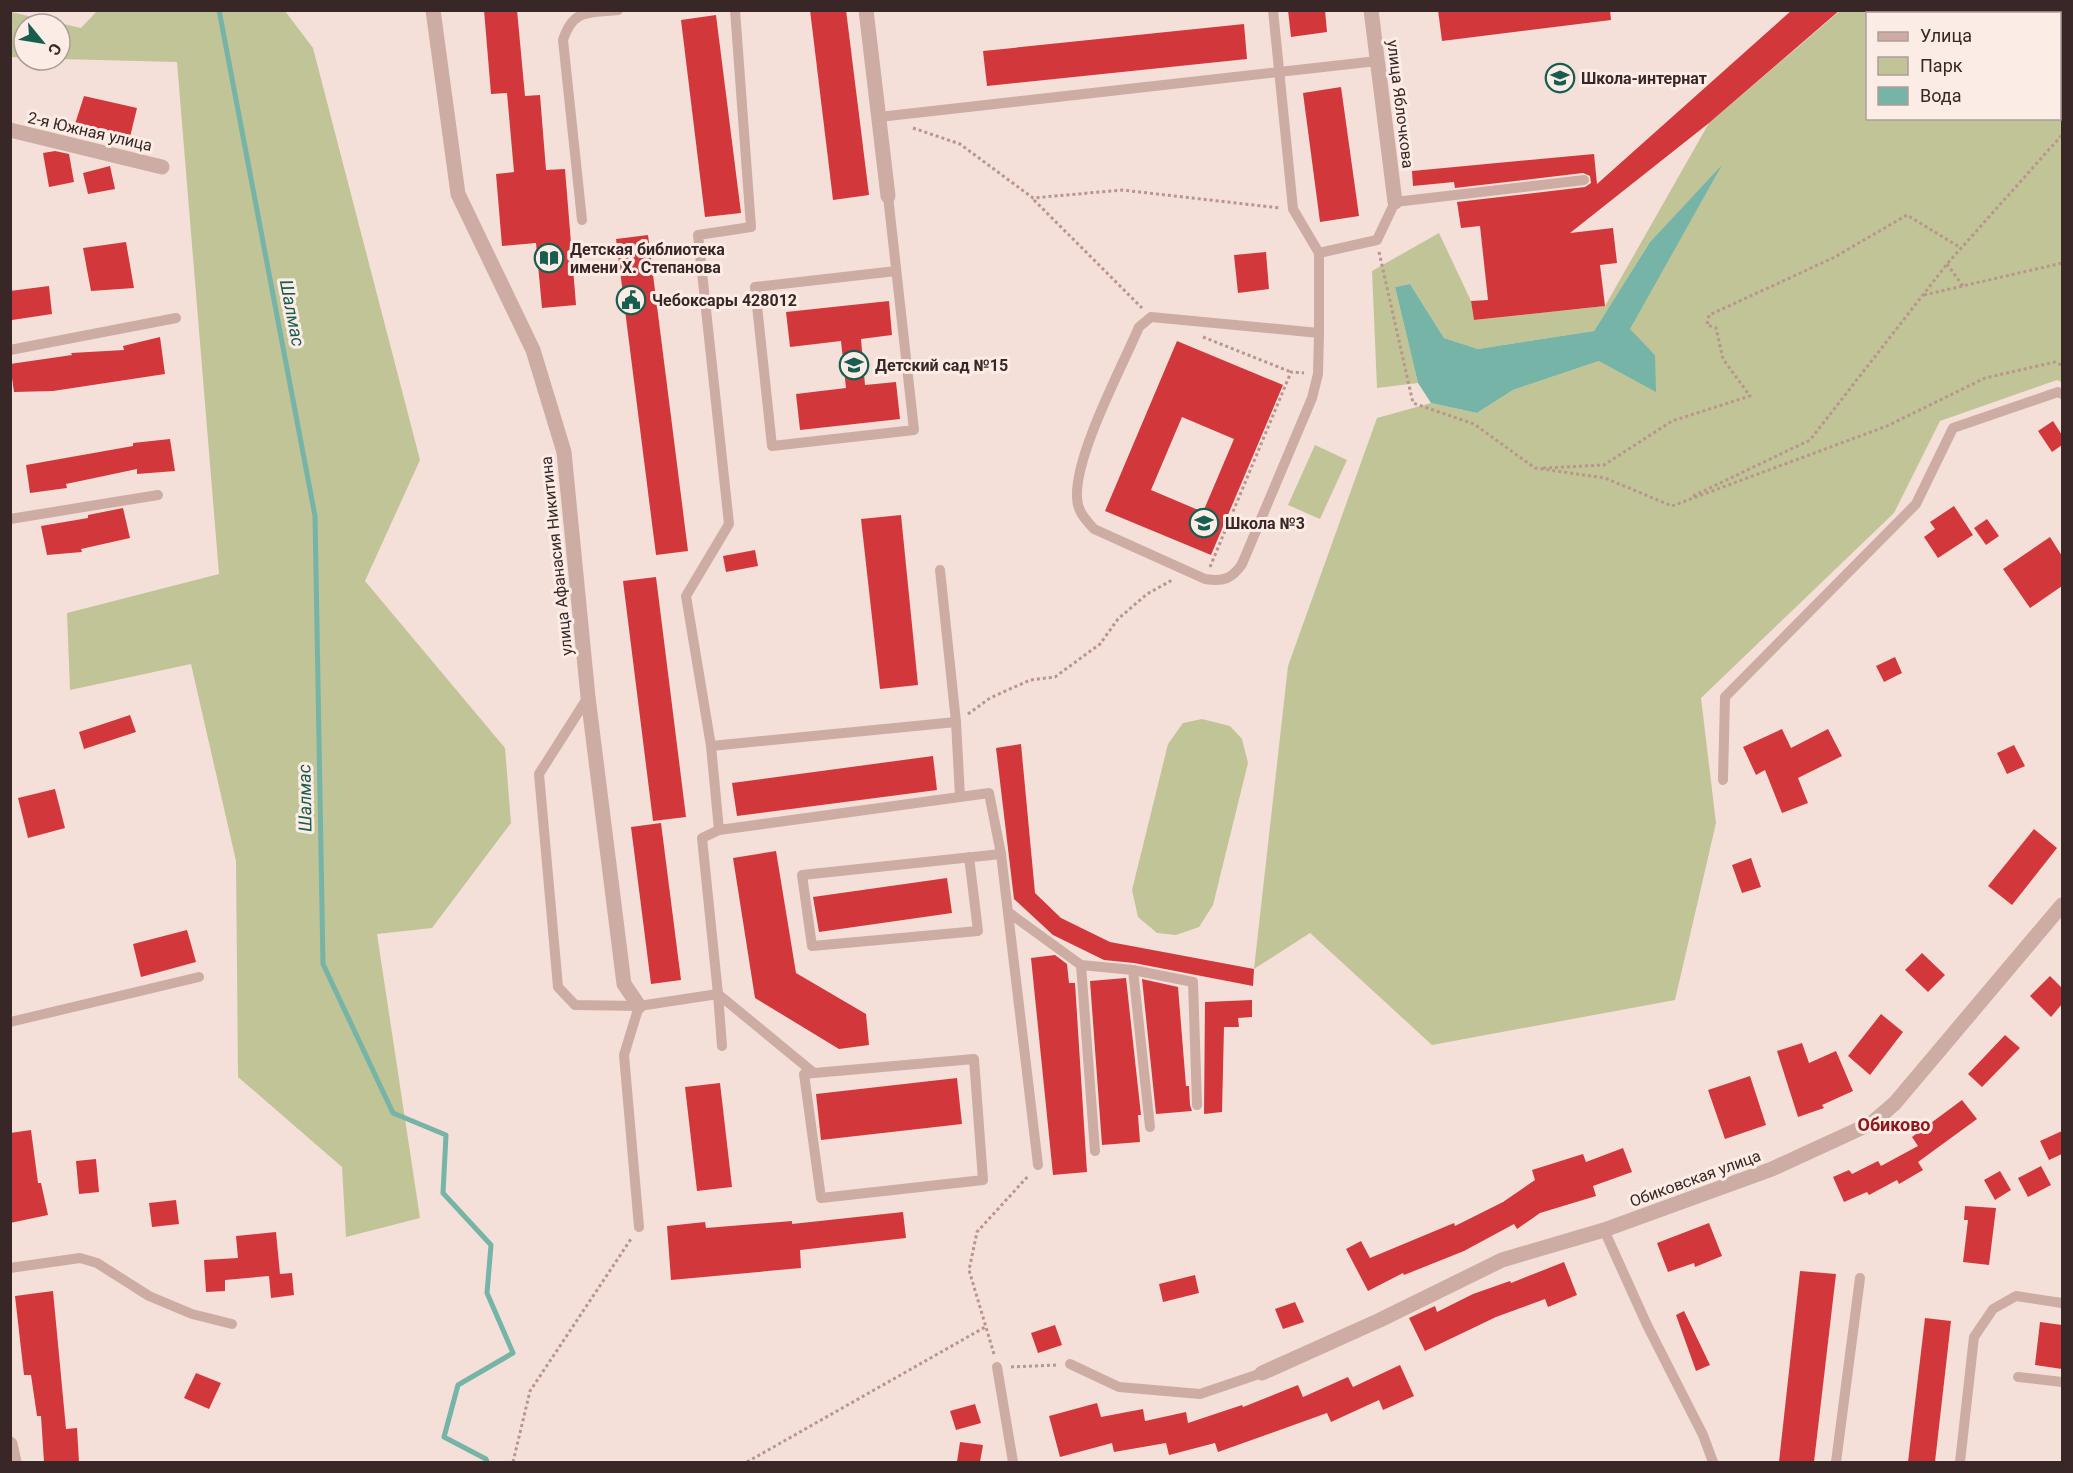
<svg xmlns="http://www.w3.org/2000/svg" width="2073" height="1473" viewBox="0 0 2073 1473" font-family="Roboto,sans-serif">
<rect width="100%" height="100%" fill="#f4e0d9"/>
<g fill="#c1c497" fill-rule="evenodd">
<polygon points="98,10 285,11 313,48 420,460 365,581 505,748 511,823 432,928 377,934 420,1218 346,1237 342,1167 238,1077 236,861 191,664 70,690 67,613 219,574 177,62 60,59 60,24 24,24 24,58 11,57 11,12 81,28"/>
<path d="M1840,11H2062V382L2057,380L1940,421L1894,513L1701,698L1716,823L1675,1000L1432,1045L1310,933L1254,969L1288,666L1377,418L1431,403L1477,413L1513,390L1599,361L1655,355L1629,329L1720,168L1650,242L1594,331L1478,349L1444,338L1410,284L1395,287L1418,383L1377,388L1372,271L1439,233L1471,301L1474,320L1605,306L1709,123ZM1868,14H2060V118H1868Z"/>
<polygon points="1315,445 1347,460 1320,519 1288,505"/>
<polygon points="1202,719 1230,726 1242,739 1248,763 1213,905 1199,927 1176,935 1157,933 1138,917 1132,890 1168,744 1183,723"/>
</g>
<polygon fill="#75b4a6" points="1722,165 1630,329 1655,355 1656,392 1599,361 1513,390 1477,413 1431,403 1418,383 1395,287 1410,284 1444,338 1478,349 1594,331 1650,242"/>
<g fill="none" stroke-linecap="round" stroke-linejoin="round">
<polyline stroke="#75b4a6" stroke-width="5" points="219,10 315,516 323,964 393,1113 446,1135 443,1193 491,1245 487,1293 513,1353 458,1385 444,1437 486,1459 487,1462"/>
</g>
<g fill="#d2383b" fill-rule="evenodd">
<polygon points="484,10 517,10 525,96 540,95 546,170 565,169 576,305 542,308 536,243 502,246 496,174 514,172 507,93 491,94"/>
<polygon points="810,10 846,10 869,195 833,200"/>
<polygon points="1288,10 1325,10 1327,32 1291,37"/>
<polygon points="1438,10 1610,10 1611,20 1442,41"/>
<polygon points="1792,10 1840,10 1709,123 1570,233 1613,228 1617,263 1600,265 1605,306 1474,320 1471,301 1488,300 1480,226 1461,228 1457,202 1585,187 1591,183 1590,176 1583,173 1455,188 1454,182 1413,186 1412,171 1594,154 1597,184"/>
<polygon points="716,15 741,213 705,217 681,20"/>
<polygon points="1244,24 1247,59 987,86 983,51"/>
<polygon points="1341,87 1359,216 1320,222 1303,93"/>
<polygon points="84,96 137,108 130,137 75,124"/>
<polygon points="55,151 69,154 74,182 49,187 43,153"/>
<polygon points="110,166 115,189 88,194 83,173"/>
<polygon points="648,235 688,551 656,555 616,239"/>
<polygon points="126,242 134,288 91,291 83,248"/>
<polygon points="1266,252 1269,289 1238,293 1234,255"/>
<polygon points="49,286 52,314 12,320 10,291"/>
<polygon points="889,301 892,335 861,339 865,385 896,382 900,419 800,430 796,394 846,388 841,341 790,347 786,312"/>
<polygon points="160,337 165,374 53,391 14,392 10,364 72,355 71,353 124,350 123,346"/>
<path d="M1177,341L1283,385L1211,555L1105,511ZM1182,417L1234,439L1203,512L1151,490Z"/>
<polygon points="2053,421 2062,435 2062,445 2052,452 2038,431"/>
<polygon points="170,439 175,471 137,474 137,469 66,484 67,488 30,493 26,465 133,446 133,443"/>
<polygon points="1954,506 1973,535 1938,558 1924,537 1935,529 1930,522"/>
<polygon points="123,508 130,538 81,549 82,552 47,555 41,526 88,518 88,515"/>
<polygon points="901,515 918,685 880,689 861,519"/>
<polygon points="1987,519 1999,536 1986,545 1974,528"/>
<polygon points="2050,537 2062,556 2062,586 2030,608 2003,569"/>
<polygon points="755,550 758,566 726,572 723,556"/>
<polygon points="656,577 686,817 653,821 623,581"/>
<polygon points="1895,657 1902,673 1884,682 1876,666"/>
<polygon points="130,715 136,732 84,749 79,732"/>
<polygon points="1782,729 1791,748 1828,729 1842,756 1798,778 1808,803 1782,813 1765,770 1756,775 1743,747"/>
<polygon points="1021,744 1035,893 1061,918 1110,942 1254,969 1253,986 1134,963 1104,960 1053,935 1014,899 996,748"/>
<polygon points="2014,745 2025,766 2007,774 1997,753"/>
<polygon points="933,756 937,790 737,816 732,783"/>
<polygon points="55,789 65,828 28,838 18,798"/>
<polygon points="661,823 681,980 651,984 631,827"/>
<polygon points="2034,829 2057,848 2012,905 1988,886"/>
<polygon points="776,851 796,973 866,1014 869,1045 839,1049 755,998 733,858"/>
<polygon points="1751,858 1761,887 1742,893 1732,865"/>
<polygon points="947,878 952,913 819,932 813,897"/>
<polygon points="187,930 196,962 141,977 133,944"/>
<polygon points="1922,953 1945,975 1928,992 1905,970"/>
<polygon points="1055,955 1067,964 1069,983 1075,983 1087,1172 1053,1175 1031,958"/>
<polygon points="2050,976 2062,988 2062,1004 2051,1017 2030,996"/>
<polygon points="1126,978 1141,1115 1138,1115 1140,1142 1102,1145 1090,981"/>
<polygon points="1142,979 1178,987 1186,1086 1189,1086 1190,1105 1192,1111 1156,1114"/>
<polygon points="1252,1000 1252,1017 1238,1018 1239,1027 1224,1027 1222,1112 1204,1114 1205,1002"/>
<polygon points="1881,1014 1903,1032 1870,1075 1848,1056"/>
<polygon points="2005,1035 2020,1048 1982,1087 1968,1074"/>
<polygon points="1802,1043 1809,1063 1836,1051 1853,1091 1822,1105 1824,1108 1798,1117 1777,1051"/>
<polygon points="1750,1076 1766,1125 1725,1139 1708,1090"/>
<polygon points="957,1078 962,1124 821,1140 816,1094"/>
<polygon points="720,1083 732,1187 697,1191 685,1087"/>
<polygon points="1962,1100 1977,1119 1918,1162 1923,1170 1899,1184 1897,1180 1869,1195 1867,1192 1844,1202 1833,1177 1849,1170 1852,1174 1878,1161 1881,1166 1918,1146 1912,1137"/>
<polygon points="31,1130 38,1183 41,1183 48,1215 10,1223 10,1133"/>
<polygon points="2062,1131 2062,1154 2049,1160 2040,1141"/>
<polygon points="1623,1148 1632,1172 1593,1186 1596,1196 1540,1213 1517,1229 1514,1224 1464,1251 1404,1275 1403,1273 1368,1291 1346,1249 1361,1241 1370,1258 1454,1223 1455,1226 1503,1202 1535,1180 1532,1170 1583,1154 1586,1162"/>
<polygon points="96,1159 99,1192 79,1194 76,1161"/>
<polygon points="2041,1166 2051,1185 2028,1197 2018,1178"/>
<polygon points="2000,1171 2011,1190 1995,1200 1984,1180"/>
<polygon points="176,1200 179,1224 152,1227 149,1203"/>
<polygon points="1965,1206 1996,1208 1989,1265 1963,1262 1968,1220 1964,1220"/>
<polygon points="903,1212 906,1238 800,1250 801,1268 671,1280 667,1226 705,1222 706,1228 792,1221 792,1224"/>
<polygon points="1709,1223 1722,1256 1695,1267 1694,1263 1668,1272 1657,1243"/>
<polygon points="276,1232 280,1274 292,1273 294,1295 271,1298 269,1276 225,1280 225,1291 206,1292 204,1260 238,1258 236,1236"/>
<polygon points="1564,1262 1577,1295 1548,1307 1545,1299 1496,1317 1425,1351 1409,1318 1435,1306 1437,1312 1473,1294 1510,1281 1511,1283"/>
<polygon points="1800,1271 1836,1274 1814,1462 1779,1462"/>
<polygon points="1195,1275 1199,1293 1163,1302 1159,1284"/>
<polygon points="53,1291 66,1429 77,1428 79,1462 44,1462 41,1416 37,1416 31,1375 24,1375 15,1296"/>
<polygon points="1295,1302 1304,1322 1283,1329 1275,1309"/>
<polygon points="1684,1311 1710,1365 1696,1371 1676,1315"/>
<polygon points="1925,1318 1951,1321 1935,1462 1908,1462"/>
<polygon points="2040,1322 2062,1325 2062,1369 2035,1365"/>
<polygon points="1055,1325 1062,1345 1038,1353 1031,1333"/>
<polygon points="1400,1365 1414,1396 1383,1410 1379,1400 1331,1422 1327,1413 1218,1452 1215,1443 1169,1455 1166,1443 1114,1452 1112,1443 1060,1457 1049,1416 1097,1403 1101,1417 1143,1409 1145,1421 1186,1412 1188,1423 1242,1405 1243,1407 1298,1385 1303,1397 1348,1377 1353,1387"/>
<polygon points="196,1373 221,1383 209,1409 184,1398"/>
<polygon points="975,1404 981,1423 956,1430 950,1411"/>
<polygon points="960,1442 983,1445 980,1462 957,1462"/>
</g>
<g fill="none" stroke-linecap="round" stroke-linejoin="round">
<g stroke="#b9958e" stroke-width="3" stroke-dasharray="3 3" stroke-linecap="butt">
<polyline points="913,128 960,144 1033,198 1122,190 1280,208"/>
<polyline points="1034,200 1142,308"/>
<polyline points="1379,252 1413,403 1474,424 1535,468 1605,478 1672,506 1887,426 1985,378 2055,362 2062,365"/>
<polyline points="1947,264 1963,286"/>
<polyline points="1924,295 2062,263"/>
<polyline points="1203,337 1291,372"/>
<polyline points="1543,468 1604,465 1672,421 1750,396 1723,359 1716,328 1707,325 1709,315 1833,258 1907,215 1961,248"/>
<polyline points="1693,496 1810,440 1947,264 2062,135"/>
<polyline points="1210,567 1291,372 1304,373"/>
<polyline points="968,714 990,698 1030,680 1055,677 1100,644 1118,619 1147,594 1174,579"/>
<polyline points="994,1354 969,1270 977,1232 1029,1175"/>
<polyline points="1011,1367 1058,1365"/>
<polyline points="513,1462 530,1391 631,1239"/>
<polyline points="747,1462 987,1326"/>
</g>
<g stroke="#cdaca4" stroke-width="10">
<polyline points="1273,10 1293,209 1319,253"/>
<polyline points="879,117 1377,61"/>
<polyline points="888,196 914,430 772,446 755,287 896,271"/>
<path d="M582,220L563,40C573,9 588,13 618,10"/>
<path d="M1319,333L1318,374L1312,398L1242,564C1232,579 1223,582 1205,579L1094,529C1085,519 1077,511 1077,497C1075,455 1121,369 1139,327L1151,317L1319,333V253L1377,240L1395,202L1584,180"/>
<polyline points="10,350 176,318"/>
<polyline points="10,519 158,495"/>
<polyline points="940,570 956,722 960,796"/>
<polyline points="588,697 539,774 558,987 575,1005 639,1006 718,994 702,838 719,830 711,746 686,596 729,524 698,235 751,227 735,10"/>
<polyline points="711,746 956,722"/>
<polyline points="1723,780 1725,697 1916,504 1953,428 2058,392 2062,394"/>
<polyline points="719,830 989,793 1001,854 1038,1165"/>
<polyline points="969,857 978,931 812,946 802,875 1001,854"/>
<polyline points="1008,912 1081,965 1095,1151"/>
<polyline points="1081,965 1133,970 1150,1127"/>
<polyline points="1133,970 1193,982 1197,1105"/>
<polyline points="718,994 814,1073 974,1059 983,1180 821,1198 804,1074 814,1073"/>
<polyline points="718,994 722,1046"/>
<polyline points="639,1006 624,1055 639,1227"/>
<polyline points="10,1022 199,977"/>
<polyline points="1604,1230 1647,1325 1703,1435 1713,1462"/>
<polyline points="10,1268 80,1258 97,1263 149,1296 192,1314 232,1324"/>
<polyline points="1070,1364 1119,1387 1200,1394 1262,1373"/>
<polyline points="997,1367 1013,1462"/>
<polyline points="2018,1377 2062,1382"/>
<polyline points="1836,1462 1860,1278"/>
<polyline points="1960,1462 1974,1337 1993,1309 2016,1296 2062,1303"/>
</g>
<g stroke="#cdaca4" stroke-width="15">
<polyline points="433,10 458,194 533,350 564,452 588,697 624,984 639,1006"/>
<polyline points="866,10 888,196"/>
<polyline points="1371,10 1395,202"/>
<polyline points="10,130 162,167"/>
<polyline points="1262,1373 1380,1320 1502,1260 1604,1230 1772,1169 1872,1123 1895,1103 2062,905"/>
<polyline points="10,1444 14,1462"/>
</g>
</g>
<defs>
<g id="school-ring" transform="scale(1.5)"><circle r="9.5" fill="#fbece6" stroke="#175d50" stroke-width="1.5"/><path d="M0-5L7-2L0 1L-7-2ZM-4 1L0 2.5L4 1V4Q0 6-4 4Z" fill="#175d50"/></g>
<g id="library-ring" transform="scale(1.5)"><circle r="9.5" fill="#fbece6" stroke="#175d50" stroke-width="1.5"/><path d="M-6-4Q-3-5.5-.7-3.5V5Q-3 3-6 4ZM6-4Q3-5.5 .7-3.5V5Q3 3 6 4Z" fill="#175d50"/></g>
<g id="civic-ring" transform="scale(1.5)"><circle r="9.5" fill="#fbece6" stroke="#175d50" stroke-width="1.5"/><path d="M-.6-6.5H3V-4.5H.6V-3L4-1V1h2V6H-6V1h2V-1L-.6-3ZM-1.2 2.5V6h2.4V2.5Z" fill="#175d50"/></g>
</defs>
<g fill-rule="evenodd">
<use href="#school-ring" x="1560" y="78"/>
<use href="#library-ring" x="549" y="258"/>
<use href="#civic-ring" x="631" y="300"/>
<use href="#school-ring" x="854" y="365"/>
<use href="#school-ring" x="1204" y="523"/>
</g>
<g text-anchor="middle" stroke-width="6" stroke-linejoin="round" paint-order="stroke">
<g font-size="16" font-weight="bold" fill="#382726" stroke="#fbece6" text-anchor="start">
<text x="1581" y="84">Школа-интернат</text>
<text x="570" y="255">Детская библиотека<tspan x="570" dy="18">имени Х. Степанова</tspan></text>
<text x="652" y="306">Чебоксары 428012</text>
<text x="875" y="371">Детский сад №15</text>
<text x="1225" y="529">Школа №3</text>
</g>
<g font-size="16" fill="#382726" stroke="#fbece6">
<text transform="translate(1401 104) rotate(83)" y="6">улица Яблочкова</text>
<text transform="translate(90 131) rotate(13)" y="6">2-я Южная улица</text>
<text transform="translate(556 556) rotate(-96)" y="6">улица Афанасия Никитина</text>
<text transform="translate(1695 1178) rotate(-20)" y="6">Обиковская улица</text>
</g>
<g font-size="18" font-style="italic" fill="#175d50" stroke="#fbece6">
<text transform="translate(292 313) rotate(79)" y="6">Шалмас</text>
<text transform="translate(305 798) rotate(-91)" y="6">Шалмас</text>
</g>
<g font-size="18" font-weight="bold" fill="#8f1719" stroke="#fbece6">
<text x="1894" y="1131">Обиково</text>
</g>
</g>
<rect width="2073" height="1473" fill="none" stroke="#382726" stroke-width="24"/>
<rect x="1866" y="12" width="195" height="108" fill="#fbece6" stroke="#ad9d99" stroke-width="1.5"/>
<rect x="1878" y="32" width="30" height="9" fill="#cdaca4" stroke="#ad9d99" stroke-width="1.5"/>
<text x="1920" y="42" font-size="18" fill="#382726">Улица</text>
<rect x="1878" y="57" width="30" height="18" fill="#c1c497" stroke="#ad9d99" stroke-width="1.5"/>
<text x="1920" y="72" font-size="18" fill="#382726">Парк</text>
<rect x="1878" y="87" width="30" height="18" fill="#75b4a6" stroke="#ad9d99" stroke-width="1.5"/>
<text x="1920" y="102" font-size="18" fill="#382726">Вода</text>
<g transform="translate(42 42) rotate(120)"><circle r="28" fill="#fbece6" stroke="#ad9d99" stroke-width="1.5"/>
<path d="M0-4.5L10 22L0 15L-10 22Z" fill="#175d50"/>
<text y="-9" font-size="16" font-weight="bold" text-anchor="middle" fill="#382726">С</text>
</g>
</svg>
